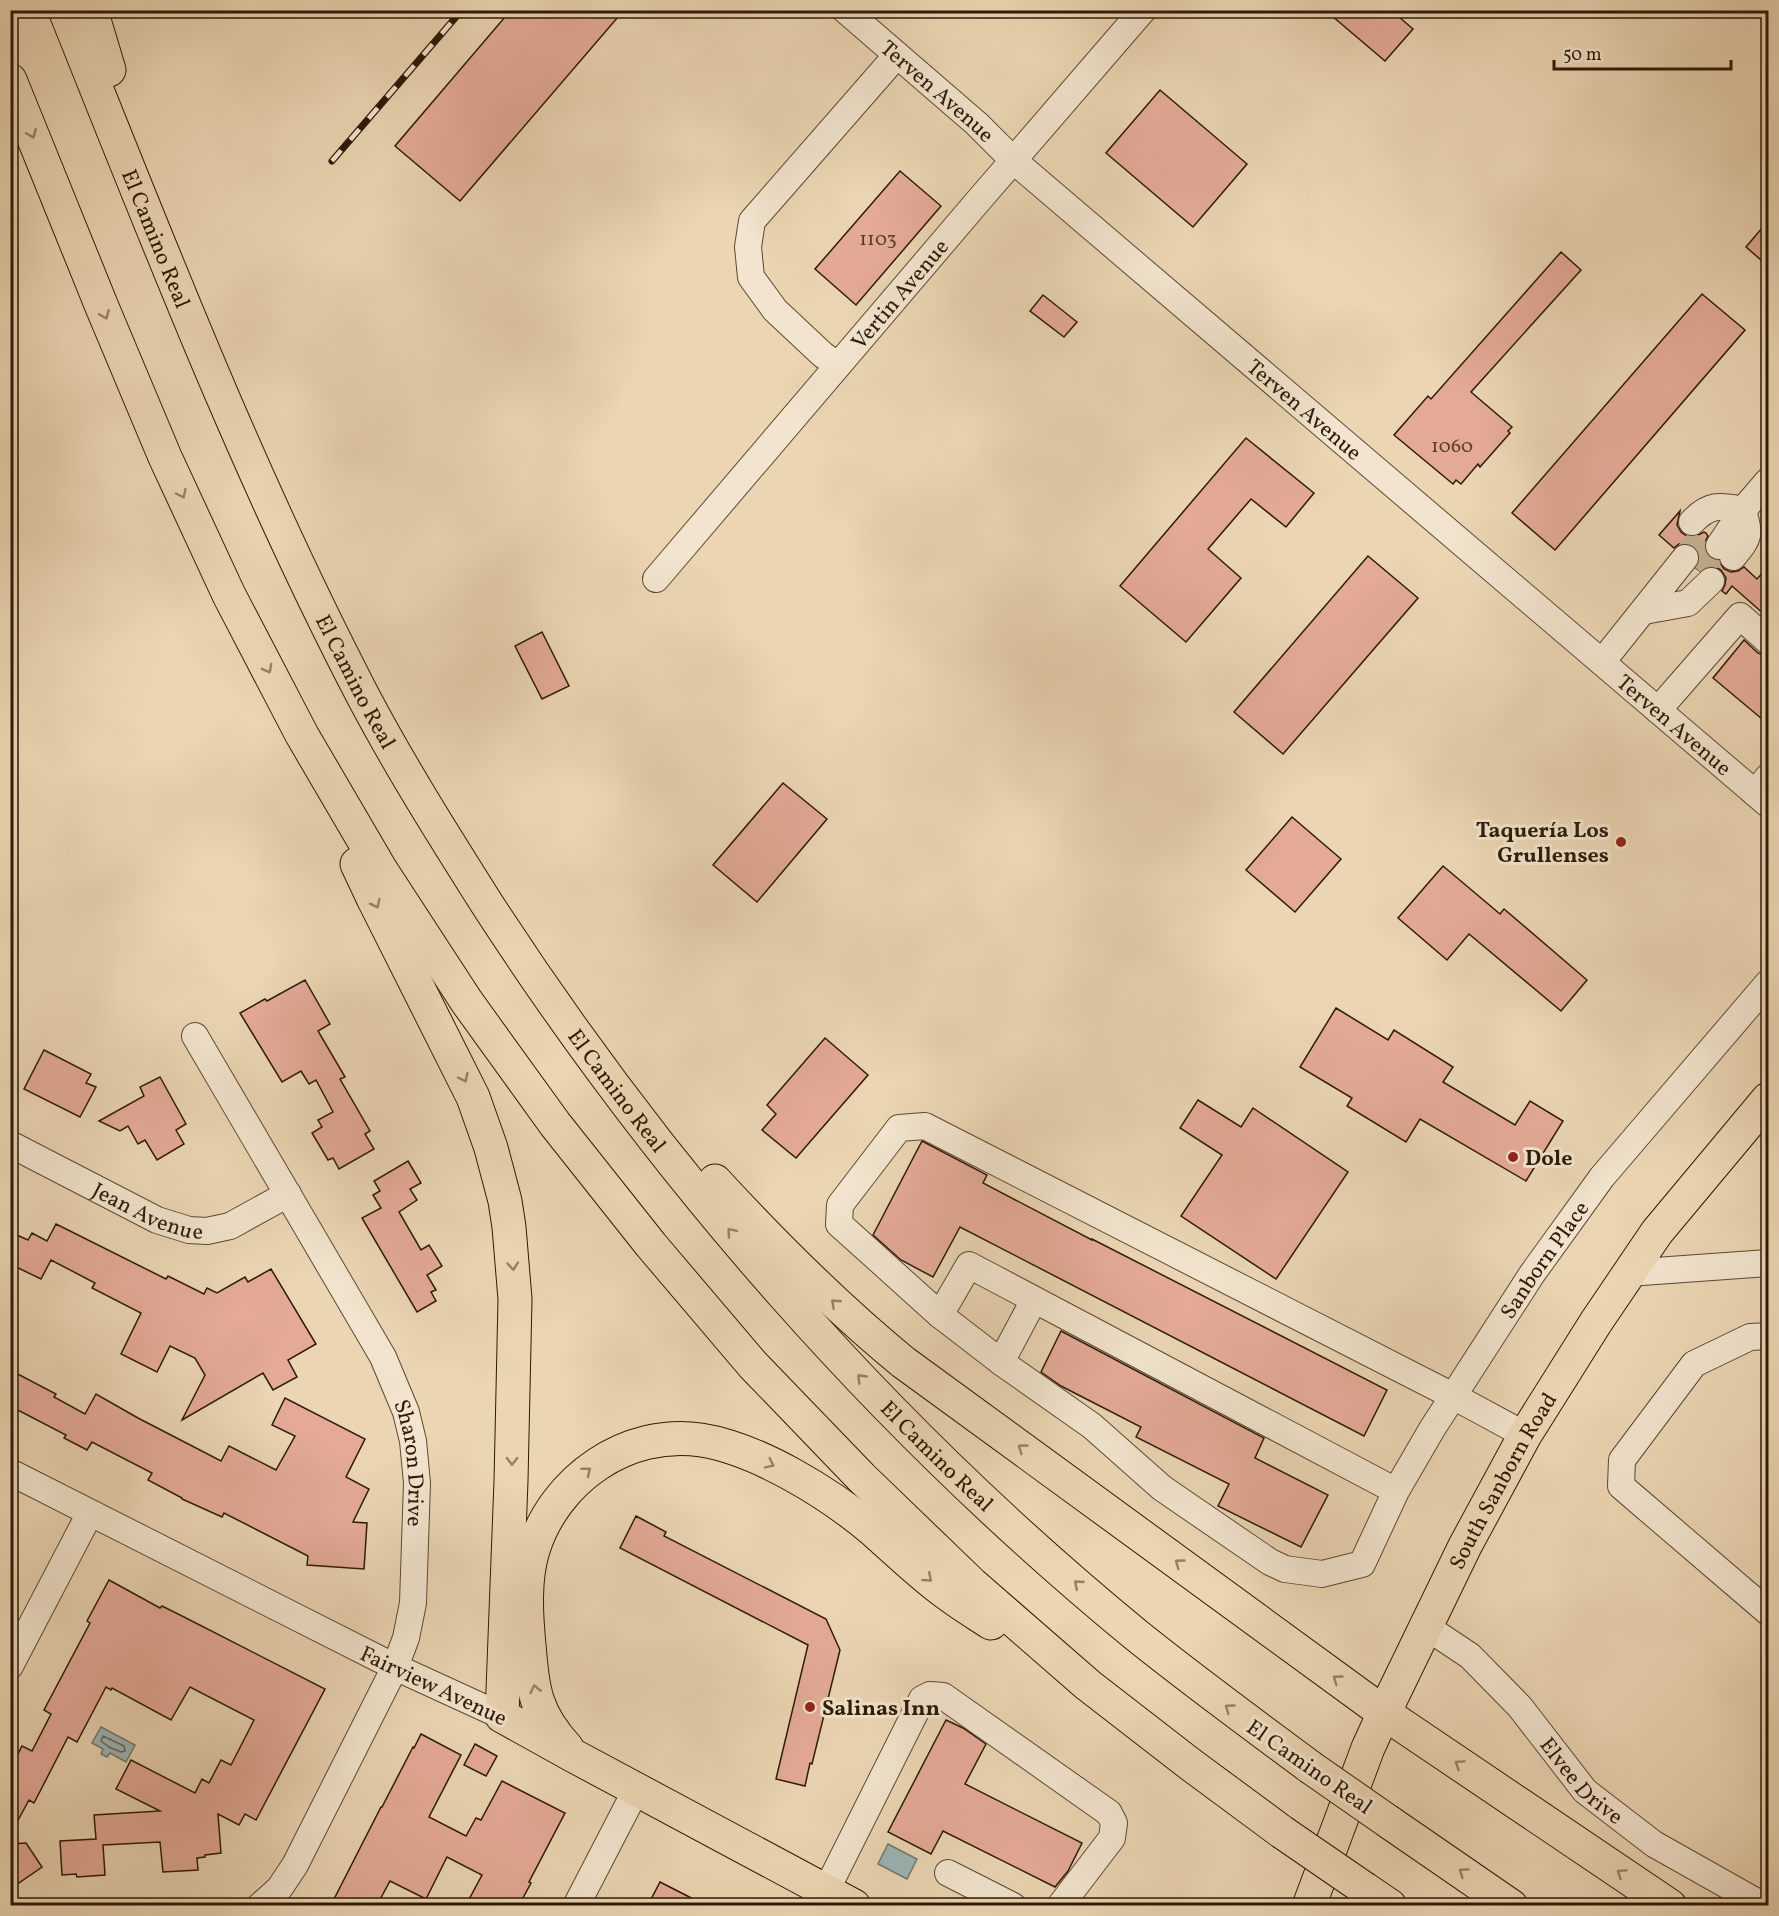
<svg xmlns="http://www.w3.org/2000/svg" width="1779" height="1916" viewBox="0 0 1779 1916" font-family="Vollkorn,serif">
<rect width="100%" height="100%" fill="#ebd5b3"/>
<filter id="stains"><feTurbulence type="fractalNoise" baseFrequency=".00333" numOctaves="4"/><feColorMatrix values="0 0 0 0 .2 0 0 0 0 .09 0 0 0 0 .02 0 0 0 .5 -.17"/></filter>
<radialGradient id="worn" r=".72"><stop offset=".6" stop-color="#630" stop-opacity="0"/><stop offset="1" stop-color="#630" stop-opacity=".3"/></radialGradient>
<g fill="#9db6b8" stroke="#707871" stroke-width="1.5">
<polygon points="101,1727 135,1745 126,1762 110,1753 107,1757 101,1754 103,1749 92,1743"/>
<polygon points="888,1844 917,1859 907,1879 878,1864"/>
</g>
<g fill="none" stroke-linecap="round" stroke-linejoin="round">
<polygon stroke="#656860" stroke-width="1.5" points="103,1736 124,1746 125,1751 121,1752 109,1747 101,1741"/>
</g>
<g fill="#e4aa97" stroke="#2d1a07" stroke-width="1.5">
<polygon points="511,10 624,10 460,201 395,146"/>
<polygon points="1325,10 1391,10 1413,29 1385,61"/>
<polygon points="1160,90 1247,164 1193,227 1106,153"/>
<polygon points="900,171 941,206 856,305 815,269"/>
<polygon points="1768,221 1768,266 1746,247"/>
<polygon points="1561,252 1581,270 1471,392 1512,427 1508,431 1510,433 1480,467 1478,464 1461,484 1456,480 1453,484 1394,435 1428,396 1431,399"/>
<polygon points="1702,294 1745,330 1555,550 1512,513"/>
<polygon points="1043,295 1077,322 1064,337 1030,311"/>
<polygon points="1246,438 1314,493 1286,527 1251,499 1208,549 1241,578 1186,642 1120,586"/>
<polygon points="1680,511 1677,525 1681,532 1688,537 1696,536 1704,532 1706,533 1708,536 1704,544 1706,553 1711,559 1719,561 1724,569 1731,572 1738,571 1744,567 1757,579 1768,567 1768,621 1763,617 1765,615 1732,586 1726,594 1722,591 1725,585 1726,578 1721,570 1715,567 1707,567 1700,571 1696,568 1700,560 1699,552 1694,546 1687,543 1679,544 1674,548 1659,535"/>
<polygon points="1368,556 1418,598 1283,754 1234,712"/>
<polygon points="542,632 569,686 542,699 515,646"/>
<polygon points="1744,640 1758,653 1768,656 1768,724 1713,678"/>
<polygon points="783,783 827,819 757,902 713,865"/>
<polygon points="1292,817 1341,859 1295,912 1246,870"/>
<polygon points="1443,866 1500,914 1504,909 1587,980 1561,1011 1469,934 1447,960 1398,918"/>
<polygon points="305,980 330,1024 318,1031 345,1077 340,1079 370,1131 365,1134 374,1149 339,1169 333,1158 328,1160 312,1133 322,1127 318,1120 333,1112 316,1080 309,1084 301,1071 282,1082 240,1013 265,999 267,1001"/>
<polygon points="1336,1008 1388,1040 1394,1030 1453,1067 1443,1082 1515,1125 1530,1101 1563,1121 1526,1181 1420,1119 1406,1142 1347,1106 1352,1098 1300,1067"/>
<polygon points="825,1038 868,1075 796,1158 762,1130 776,1114 767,1105"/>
<polygon points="44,1050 91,1074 86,1083 96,1087 80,1117 24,1089"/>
<polygon points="160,1077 186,1124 176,1130 184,1144 157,1160 145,1140 138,1144 128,1126 120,1131 99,1121 144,1096 140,1087"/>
<polygon points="1198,1100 1241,1127 1253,1108 1348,1172 1276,1279 1181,1216 1222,1155 1180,1128"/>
<polygon points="922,1141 987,1175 983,1183 1092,1240 1092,1239 1387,1390 1364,1436 960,1227 933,1277 901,1260 873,1235"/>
<polygon points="408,1161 421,1183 410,1189 417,1200 399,1212 421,1250 429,1245 442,1266 427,1275 436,1290 431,1292 436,1301 417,1312 362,1218 381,1208 373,1195 380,1191 374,1181"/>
<polygon points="56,1224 166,1279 168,1276 204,1294 207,1288 217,1293 245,1277 248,1282 271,1269 316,1344 288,1360 297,1377 273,1390 263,1373 182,1420 205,1375 195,1358 170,1346 157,1372 121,1354 141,1313 92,1288 95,1283 51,1260 41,1279 10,1264 10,1232 28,1240 32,1233 47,1241"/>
<polygon points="1061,1331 1264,1438 1255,1458 1328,1495 1301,1547 1218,1506 1229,1484 1136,1437 1141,1427 1061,1386 1041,1372"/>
<polygon points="10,1370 56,1394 54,1397 85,1414 96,1394 138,1418 221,1461 229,1446 276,1470 295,1436 272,1425 285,1398 365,1439 346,1477 369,1489 353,1522 367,1523 364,1569 307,1565 308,1556 224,1513 222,1517 182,1499 182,1498 148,1480 152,1473 92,1442 87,1450 64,1438 66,1435 10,1406"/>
<polygon points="636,1516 666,1532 664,1536 826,1619 840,1650 812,1764 810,1763 805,1786 776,1779 808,1645 620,1548"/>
<polygon points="109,1580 160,1608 162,1606 184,1617 325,1689 256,1820 245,1814 239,1825 218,1814 221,1853 205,1855 205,1857 197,1858 198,1870 163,1872 160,1842 103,1845 105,1875 77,1877 76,1874 62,1875 60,1841 96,1839 94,1815 160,1811 116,1789 131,1760 195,1793 202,1779 209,1783 221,1760 231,1765 254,1720 190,1687 171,1720 112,1688 111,1690 106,1687 77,1742 68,1737 34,1803 29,1800 10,1835 10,1777 17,1764 14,1762 22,1746 32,1751 51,1714 44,1710 90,1623 87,1621"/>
<polygon points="946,1720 963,1728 986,1744 965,1784 1082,1843 1068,1871 1055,1887 943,1831 931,1854 888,1832"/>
<polygon points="421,1734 461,1755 429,1817 466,1836 476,1818 481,1820 502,1781 565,1813 529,1882 531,1883 519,1905 466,1905 482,1875 447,1857 426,1899 390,1881 377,1905 331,1905 381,1807 382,1807 413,1747 414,1748"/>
<polygon points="475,1744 497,1756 486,1776 464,1765"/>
<polygon points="26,1843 42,1867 10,1889 10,1844"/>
<polygon points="660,1882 705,1905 648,1905"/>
</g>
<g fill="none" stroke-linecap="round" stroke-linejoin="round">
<g stroke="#c5b091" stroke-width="26" stroke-dasharray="26 13" stroke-linecap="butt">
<polyline points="1685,558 1705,533"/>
<polyline points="1698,570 1719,546"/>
</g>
<g stroke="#5c4932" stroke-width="28">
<g id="minor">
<path id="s1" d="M845,10L977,124L1014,161L1768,804"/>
<polyline points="838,365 823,355 775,310 751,277 748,247 752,221 897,55"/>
<path d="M1692,522C1709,504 1719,505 1743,510"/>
<polyline points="1719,546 1743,510 1768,481"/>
<path d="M1733,557C1750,536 1750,537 1743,510"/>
<path id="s2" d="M656,579L979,200L1143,10"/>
<polyline points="1644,611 1688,603 1711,581"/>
<polyline points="1602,662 1685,558"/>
<polyline points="1658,710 1740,616 1768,641"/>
<polyline points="1755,793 1768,777"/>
<path id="s3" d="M195,1036L383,1357L406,1412L413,1441L417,1483L413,1603L406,1638L395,1667L295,1865L279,1889L260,1906"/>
<path id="s4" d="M10,1144L157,1220L189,1230L207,1231L230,1226L288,1194"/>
<polyline points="1628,1273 1768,1263"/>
<polyline points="940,1315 839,1224 840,1205 899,1128 925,1126 1453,1396 1525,1435"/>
<polyline points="1768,1336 1750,1337 1694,1364 1622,1460 1621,1486 1768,1612"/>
<polyline points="1001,1362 1034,1300"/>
<polyline points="10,1472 395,1667 502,1716"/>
<path id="s5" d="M1396,1491L969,1265L940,1315L1001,1362L1092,1426L1162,1488L1270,1562L1285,1569L1322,1574L1362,1564L1396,1491L1432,1429L1532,1274L1602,1177L1768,983"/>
<path id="s6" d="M1425,1626L1470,1656L1520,1707L1585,1791L1654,1844L1764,1906"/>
<polyline points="10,1666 90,1513"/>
<polyline points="948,1873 1013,1906"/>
<polyline points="826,1891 922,1699 930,1695 943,1696 1109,1813 1114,1823 1112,1838 1060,1906"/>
<polyline points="576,1906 636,1790"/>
</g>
</g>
<g stroke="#2d1a07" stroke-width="35">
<g id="highway">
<path id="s7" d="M65,10C158,242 248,475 363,696C401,768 444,836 487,904C664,1177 883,1427 1135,1634C1192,1680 1251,1723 1310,1767"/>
<polyline points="91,10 109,70"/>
<polyline points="10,80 102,307 165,457 229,595 302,735 381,870 467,1002 555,1124 651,1245 753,1365 861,1477 972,1584 1088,1685 1190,1764 1282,1832"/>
<polyline points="357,864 373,898 473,1097 491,1148 505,1201 509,1227 515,1299 511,1481 502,1716 574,1756 854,1906"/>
<path d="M715,1181C774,1245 835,1306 903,1362L1384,1713L1670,1906"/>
<path d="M567,1748C535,1713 533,1691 529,1645C526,1614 524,1579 533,1550C555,1479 627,1429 701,1440C758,1449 829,1493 873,1530C898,1552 922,1576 949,1595C962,1605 977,1614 991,1623"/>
<polyline points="1389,1822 1511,1906"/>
<polyline points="1365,1889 1390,1906"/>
<path id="s8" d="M1309,1906L1368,1748L1384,1713L1465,1546L1525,1435L1596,1322L1657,1232L1768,1099"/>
</g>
</g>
<use href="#minor" stroke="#f2e4ce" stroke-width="26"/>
<use href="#highway" stroke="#ebd5b3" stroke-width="33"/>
<g stroke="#2d1a07" stroke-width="7">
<polyline id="rail" points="332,161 462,10"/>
</g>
<use href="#rail" stroke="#f2e4ce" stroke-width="4.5" stroke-dasharray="14" stroke-linecap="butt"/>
<g stroke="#2d1a07" stroke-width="35" stroke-linecap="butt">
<g id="highway-bridge">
<polyline points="1310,1767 1389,1822"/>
<polyline points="1282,1832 1365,1889"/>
</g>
</g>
<use href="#highway-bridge" stroke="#ebd5b3" stroke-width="33"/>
</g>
<defs><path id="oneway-chevron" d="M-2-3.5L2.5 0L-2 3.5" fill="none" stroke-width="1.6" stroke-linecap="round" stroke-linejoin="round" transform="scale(1.5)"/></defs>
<g stroke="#968166">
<use href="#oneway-chevron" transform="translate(32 134) rotate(68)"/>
<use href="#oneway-chevron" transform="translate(105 315) rotate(67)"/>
<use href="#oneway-chevron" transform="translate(182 494) rotate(65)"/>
<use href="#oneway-chevron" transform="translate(268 669) rotate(62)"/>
<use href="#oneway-chevron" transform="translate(376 904) rotate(63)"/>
<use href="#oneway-chevron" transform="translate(464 1078) rotate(65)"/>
<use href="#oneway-chevron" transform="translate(731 1232) rotate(-130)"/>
<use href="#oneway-chevron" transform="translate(513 1266) rotate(85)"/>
<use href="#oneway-chevron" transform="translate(835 1303) rotate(-137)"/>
<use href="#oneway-chevron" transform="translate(861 1378) rotate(-134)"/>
<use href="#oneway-chevron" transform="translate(1022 1448) rotate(-144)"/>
<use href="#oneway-chevron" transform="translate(512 1461) rotate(91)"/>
<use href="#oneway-chevron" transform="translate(770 1464) rotate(26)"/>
<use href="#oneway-chevron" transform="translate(587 1471) rotate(-39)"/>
<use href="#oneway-chevron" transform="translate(1179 1563) rotate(-144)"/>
<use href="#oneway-chevron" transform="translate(928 1578) rotate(41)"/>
<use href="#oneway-chevron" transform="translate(1078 1584) rotate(-139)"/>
<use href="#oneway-chevron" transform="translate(1337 1679) rotate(-144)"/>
<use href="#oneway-chevron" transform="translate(535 1689) rotate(-103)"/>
<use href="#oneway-chevron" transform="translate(1229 1708) rotate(-144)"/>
<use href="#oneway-chevron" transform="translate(1459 1764) rotate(-146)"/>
<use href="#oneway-chevron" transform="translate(1463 1872) rotate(-145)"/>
<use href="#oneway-chevron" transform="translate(1621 1873) rotate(-146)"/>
</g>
<g fill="#8f2418" stroke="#f2e4ce" stroke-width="2">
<circle cx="1621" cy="842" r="6"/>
<circle cx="1513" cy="1157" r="6"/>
<circle cx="810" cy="1707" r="6"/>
</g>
<g text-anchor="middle" stroke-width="6" stroke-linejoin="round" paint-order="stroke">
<g font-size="20" fill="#5b3e2b">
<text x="878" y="245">1103</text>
<text x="1452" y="452">1060</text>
</g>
<g font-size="22" fill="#2d1a07" stroke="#f2e4ce">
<text dy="8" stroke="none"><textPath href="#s1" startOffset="123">Terven Avenue</textPath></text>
<text dy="8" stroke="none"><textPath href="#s7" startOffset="246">El Camino Real</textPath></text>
<text dy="8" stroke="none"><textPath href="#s2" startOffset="375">Vertin Avenue</textPath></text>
<text dy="8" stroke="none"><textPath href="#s1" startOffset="609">Terven Avenue</textPath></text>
<text dy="8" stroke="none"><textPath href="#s7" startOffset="732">El Camino Real</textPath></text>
<text dy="8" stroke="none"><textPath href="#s1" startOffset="1095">Terven Avenue</textPath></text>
<text dy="8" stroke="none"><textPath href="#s7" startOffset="1218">El Camino Real</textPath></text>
<text dy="8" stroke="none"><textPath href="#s4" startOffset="154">Jean Avenue</textPath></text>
<text dy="8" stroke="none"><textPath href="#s5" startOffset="1404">Sanborn Place</textPath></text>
<text dy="8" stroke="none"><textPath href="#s7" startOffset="1704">El Camino Real</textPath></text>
<text dy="8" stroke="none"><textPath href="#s3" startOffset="483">Sharon Drive</textPath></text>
<text dy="8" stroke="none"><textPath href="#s8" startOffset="468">South Sanborn Road</textPath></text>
<text transform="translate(434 1685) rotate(25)" y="8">Fairview Avenue</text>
<text transform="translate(1310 1766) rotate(35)" y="8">El Camino Real</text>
<text dy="8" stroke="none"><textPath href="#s6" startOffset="222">Elvee Drive</textPath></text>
</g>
<g font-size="22" font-weight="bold" fill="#2d1a07" stroke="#f2e4ce" text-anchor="start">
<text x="1609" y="837" text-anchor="end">Taquería Los<tspan x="1609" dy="25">Grullenses</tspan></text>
<text x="1525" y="1165">Dole</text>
<text x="822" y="1715">Salinas Inn</text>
</g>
</g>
<rect width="1779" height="1916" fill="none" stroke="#ebd5b3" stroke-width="36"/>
<rect x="12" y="12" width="1755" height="1892" fill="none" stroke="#2d1a07" stroke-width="3"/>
<rect x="18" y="18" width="1743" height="1880" fill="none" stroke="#2d1a07" stroke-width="1.5"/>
<path d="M1554 60v9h177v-9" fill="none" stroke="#2d1a07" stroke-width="3"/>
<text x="1563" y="60" font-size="18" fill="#2d1a07" stroke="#f2e4ce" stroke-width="4.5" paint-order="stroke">50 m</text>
<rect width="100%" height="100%" filter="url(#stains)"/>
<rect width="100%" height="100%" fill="url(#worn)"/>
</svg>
